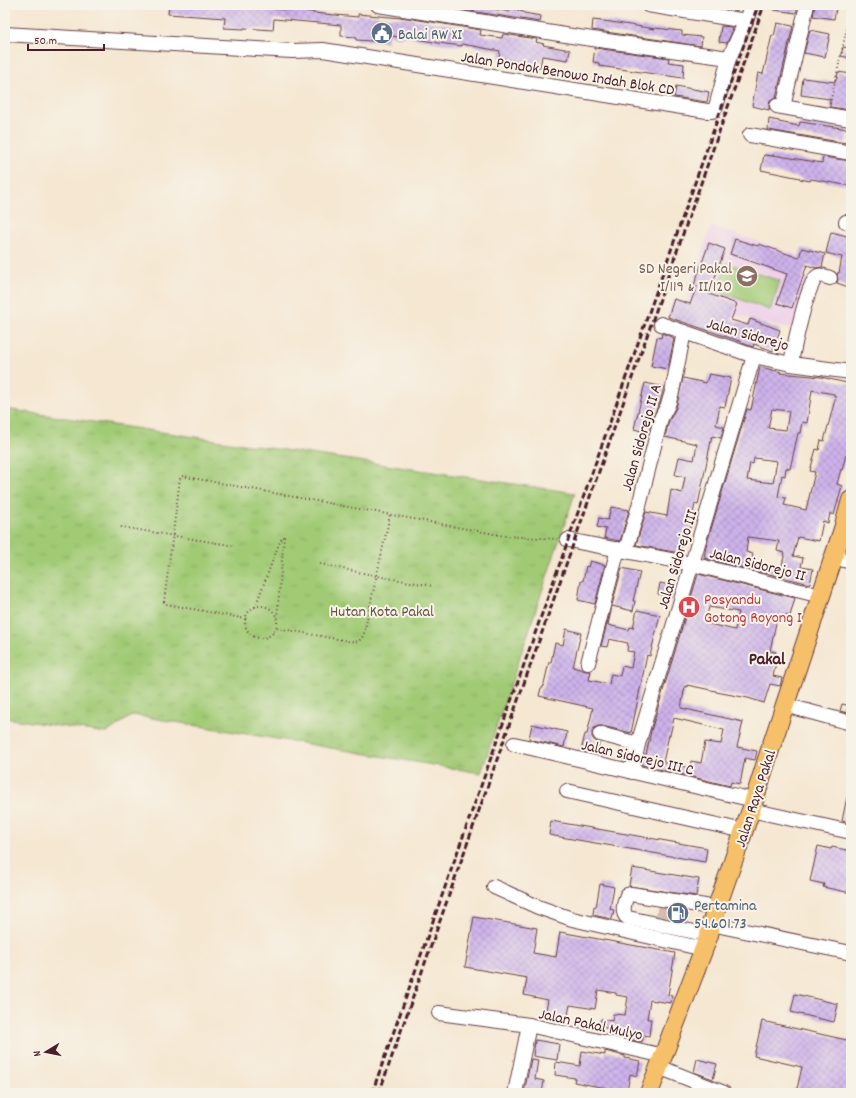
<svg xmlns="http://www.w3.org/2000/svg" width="856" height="1098" viewBox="0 0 856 1098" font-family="Dekko,sans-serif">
<defs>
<pattern id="park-tufts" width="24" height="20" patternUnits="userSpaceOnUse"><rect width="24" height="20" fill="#a1ca75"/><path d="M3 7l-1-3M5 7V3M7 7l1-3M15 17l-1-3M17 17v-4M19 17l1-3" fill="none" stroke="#8cad65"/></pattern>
<pattern id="building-cross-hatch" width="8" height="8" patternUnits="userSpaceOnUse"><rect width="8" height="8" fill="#ceb3eb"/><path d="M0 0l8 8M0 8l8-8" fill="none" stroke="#a991bf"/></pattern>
</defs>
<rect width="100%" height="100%" fill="#f7f3e8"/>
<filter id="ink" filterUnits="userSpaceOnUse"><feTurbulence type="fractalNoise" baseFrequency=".025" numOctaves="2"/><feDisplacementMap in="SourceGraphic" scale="8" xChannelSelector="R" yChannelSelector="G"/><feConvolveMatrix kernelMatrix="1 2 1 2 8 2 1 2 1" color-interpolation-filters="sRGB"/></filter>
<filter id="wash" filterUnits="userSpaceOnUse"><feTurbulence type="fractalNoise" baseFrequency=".012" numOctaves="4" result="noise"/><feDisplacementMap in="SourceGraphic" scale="16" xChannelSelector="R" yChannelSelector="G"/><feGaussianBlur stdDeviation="0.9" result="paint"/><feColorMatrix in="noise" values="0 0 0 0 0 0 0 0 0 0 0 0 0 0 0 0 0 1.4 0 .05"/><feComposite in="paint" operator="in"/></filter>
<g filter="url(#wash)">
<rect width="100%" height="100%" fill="#f5e7d2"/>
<polygon fill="#edd0e8" points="711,226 798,255 793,273 810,279 796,331 735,315 733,322 683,306"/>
<polygon fill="#a1ca75" stroke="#767450" points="727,263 780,281 770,310 717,291"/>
<polygon fill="url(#park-tufts)" stroke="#767450" points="5,409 575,493 481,773 133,715 106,733 5,718"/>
<g id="blocks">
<g fill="url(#building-cross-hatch)" fill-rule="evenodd">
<polygon points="169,5 239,5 260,7 260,5 275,5 274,9 313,12 313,13 358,17 358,14 401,18 401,17 481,30 480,35 502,38 503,34 537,39 536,42 544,44 543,45 570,50 568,60 542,56 540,68 528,66 529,64 499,58 500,51 462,44 462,46 438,43 403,36 403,38 388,35 388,42 356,40 356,37 341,36 341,25 274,19 273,30 244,28 244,29 224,28 225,18 168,14"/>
<polygon points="432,5 488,5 488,8 510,12 510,8 519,10 518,11 524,12 524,13 541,16 540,22"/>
<polygon points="774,5 798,5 796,13 774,10"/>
<polygon points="815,5 837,5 834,19 813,16"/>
<polygon points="593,20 611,22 655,29 655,28 682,31 682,35 702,37 701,46 592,30"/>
<polygon points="777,23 793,26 776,98 770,101 769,105 769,110 752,106 758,73 763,74 772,35 774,36"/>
<polygon points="721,26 732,27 731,34 727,43 719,42"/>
<polygon points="810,30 830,34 825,57 804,53"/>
<polygon points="843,47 851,48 851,58 841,56"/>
<polygon points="595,48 669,58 668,62 684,64 683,78 599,66 599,63 593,62"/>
<polygon points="838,72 851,74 851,110 830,107 830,99 801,95 803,78 835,82 835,79 837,79"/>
<polygon points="676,86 709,92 707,102 674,97"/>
<polygon points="769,119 779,121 779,122 799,126 800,122 848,129 846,143 768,130"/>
<polygon points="764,155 773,156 773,155 822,163 823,157 851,161 851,186 811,179 810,181 800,179 800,178 761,170"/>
<polygon points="831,232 851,237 851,288 837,283 838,280 837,273 839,273 842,257 826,253"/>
<polygon points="735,239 758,246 759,244 799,258 802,248 825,254 822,267 816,268 807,265 792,308 777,303 787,274 730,254"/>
<polygon points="709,243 725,249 709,294 737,304 731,320 748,325 750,319 780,330 773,351 754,344 753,347 742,343 742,342 668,317 674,299 690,304 697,286 694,285"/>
<polygon points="662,333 674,338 668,369 651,366 657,337 661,338"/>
<path d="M760,367L781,372L780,373L821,377L851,384V456L846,455L842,470L841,469L837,484L842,486L834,515L830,513L828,523L823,521L819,541L798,537L793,556L803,558L801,567L813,569L810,584L704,558L706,546L747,409L751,410ZM812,390L834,394V396H836L824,441L821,440L819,450L816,449L810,471L815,472L806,510L784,505L786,498L778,497L782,475L785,476L786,468L790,469L798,433H800L802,422L807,423ZM772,409L789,411L786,430L768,428ZM754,458L777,461L773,483L747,480L750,463L753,464ZM748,537L779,541L777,551L785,553L780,573L750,566L753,554L746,552Z"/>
<polygon points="709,374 731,378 725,407 720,406 716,425 724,427 721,438 712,436 698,505 695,504 690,528 686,527 680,553 636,545 646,512 667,516 671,490 682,493 685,477 675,475 679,457 694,460 697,444 665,437 669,421 676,408 683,378 706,383"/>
<polygon points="645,383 664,387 660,402 653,416 649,433 634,429"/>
<polygon points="611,507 629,510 620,541 604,538 606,529 597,527 599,518 608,520"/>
<polygon points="590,561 605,565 595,604 578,600 581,581 583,581 586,566 588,567"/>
<polygon points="622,568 640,572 633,601 635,601 633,611 612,606 608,625 629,630 630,627 633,628 637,610 660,615 650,656 647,655 631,733 602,726 598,726 594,728 592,732 592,737 594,740 599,743 597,755 581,751 585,734 587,734 593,708 539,696 541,688 543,688 549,662 551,662 555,643 563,645 566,629 581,633 573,667 586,671 591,671 589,680 609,684 611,674 620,676 622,666 631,668 634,652 627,651 628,643 609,639 607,647 601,646"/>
<path d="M698,574L795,598L790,616L778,614L770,651L776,652L773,663H776L773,676L782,678L780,686L770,684L764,703L748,698L716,692V691L687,685V687L685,686L681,708L743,722L737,747L757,751L755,760L745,758L740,784L731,782L730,786L642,765L645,754L646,755L651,731ZM709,607L739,612L735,630L705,623ZM674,718L724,730L721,744L705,742L701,763L691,761L690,768L663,762L669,735H670Z"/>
<polygon points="660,583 674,586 671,597 658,594"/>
<polygon points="842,704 851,706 851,714 840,711"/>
<polygon points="532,724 567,732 564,747 529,739"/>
<polygon points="847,797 851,797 851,823 842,821"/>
<polygon points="551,821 707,848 705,862 549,835"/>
<polygon points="818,846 831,849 832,847 851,851 851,893 823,887 824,884 810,881"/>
<polygon points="632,868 699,879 696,896 629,886"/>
<polygon points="600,884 614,887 610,909 614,910 612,919 593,915 594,906 596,907"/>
<polygon points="474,917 537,928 533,953 556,957 560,932 675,953 668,995 672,996 671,1003 650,1000 647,1019 651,1019 649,1036 643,1035 642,1042 622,1038 623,1031 600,1027 601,1019 612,1021 613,1014 625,1015 628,997 616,995 616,993 598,990 595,1009 570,1005 567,1019 545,1015 548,1000 524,995 527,978 465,967"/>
<polygon points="795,994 838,1004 834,1022 791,1012"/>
<polygon points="762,1021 851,1041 851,1093 796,1093 802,1067 754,1056"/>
<polygon points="535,1040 559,1044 557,1060 533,1056"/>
<polygon points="582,1051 605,1055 605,1051 625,1056 625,1058 640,1061 637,1076 630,1074 627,1092 574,1082 575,1078 555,1075 556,1062 580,1066"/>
<polygon points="531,1059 538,1060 535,1079 544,1081 542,1093 524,1093"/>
<polygon points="697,1059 717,1064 713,1079 694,1072"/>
</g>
</g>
</g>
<g filter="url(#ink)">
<use href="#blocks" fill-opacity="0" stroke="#643d44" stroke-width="1"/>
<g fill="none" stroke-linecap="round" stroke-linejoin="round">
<polyline stroke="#d3bfb1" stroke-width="14" stroke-dasharray="14 7" stroke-linecap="butt" points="663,917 665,904"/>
<g stroke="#643d44" stroke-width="16">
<g id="minor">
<polyline points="378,5 578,37 729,58 746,21"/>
<polyline points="648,5 746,21 751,5"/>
<polyline points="5,34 292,51 323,50 707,111 712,111 716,107 729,58"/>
<polyline points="777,106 851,119"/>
<polyline points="783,107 807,5"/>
<polyline points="750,135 851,153"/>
<polyline points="846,222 851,223"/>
<polyline points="661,324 754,356 791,364 851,372"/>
<path d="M791,364C793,351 808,279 818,276C821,274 826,277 830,278"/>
<polyline points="568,540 692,564 821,596"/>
<polyline points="626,550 639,506 661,418 668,405 672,392 684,332"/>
<polyline points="834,557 851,562"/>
<polyline points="588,663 618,549"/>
<polyline points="785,705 851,723"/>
<polyline points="600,734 638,744"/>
<polyline points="514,744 754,800"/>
<polyline points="632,772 638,744 754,356"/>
<polyline points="567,791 744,831"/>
<polyline points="751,810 851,832"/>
<polyline points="494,887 538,907 572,919 704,949"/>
<polyline points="711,924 851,953"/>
<path d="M709,935L628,918C621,914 624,902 627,895L631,894L717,908"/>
<polyline points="439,1013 529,1025"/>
<polyline points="659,1067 724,1093"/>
<polyline points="515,1093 529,1025 664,1056"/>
</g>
</g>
<g stroke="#643d44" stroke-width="20">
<polyline id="major" points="649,1093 709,935 711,924 751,810 769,753 843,529 851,500"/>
</g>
<g stroke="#643d44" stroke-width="2" stroke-dasharray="1 3" stroke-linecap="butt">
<polyline points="830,104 851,10"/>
<polyline points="121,527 235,546"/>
<polyline points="320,564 377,576 433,586"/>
<circle cx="261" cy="622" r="16"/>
<polyline points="255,607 279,544 282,538 284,537 277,618"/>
<polyline points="246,619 166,604 164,602 180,479 182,476 505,536 557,539"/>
<path d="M277,628L353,642C360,641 362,639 364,633L390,515"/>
</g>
<use href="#minor" stroke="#fff" stroke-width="14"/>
<use href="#major" stroke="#f6c06b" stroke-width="18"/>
<g stroke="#4a1f2b" stroke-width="3" stroke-dasharray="6 3" stroke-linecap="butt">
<polyline points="372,1093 758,5"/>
<polyline points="379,1093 764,5"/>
</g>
</g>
</g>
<defs>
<g id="civic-disc" transform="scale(1.15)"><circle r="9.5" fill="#5c6f8a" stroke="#f7f3e8"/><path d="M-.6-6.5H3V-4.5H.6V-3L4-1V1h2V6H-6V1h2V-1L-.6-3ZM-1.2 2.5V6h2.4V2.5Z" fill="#fff"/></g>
<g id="school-disc" transform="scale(1.15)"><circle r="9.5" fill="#8d6e63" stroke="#f7f3e8"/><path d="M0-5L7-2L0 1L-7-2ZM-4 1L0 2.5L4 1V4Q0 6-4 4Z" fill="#fff"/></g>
<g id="hospital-disc" transform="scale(1.15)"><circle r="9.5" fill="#e0444e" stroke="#f7f3e8"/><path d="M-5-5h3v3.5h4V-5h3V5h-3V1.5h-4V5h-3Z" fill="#fff"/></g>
<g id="fuel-disc" transform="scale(1.15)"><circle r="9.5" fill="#5c6f8a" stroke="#f7f3e8"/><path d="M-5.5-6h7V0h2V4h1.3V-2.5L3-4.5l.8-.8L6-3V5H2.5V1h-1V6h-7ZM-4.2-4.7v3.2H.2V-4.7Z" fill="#fff"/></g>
</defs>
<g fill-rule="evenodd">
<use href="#civic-disc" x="382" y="33"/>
<use href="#school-disc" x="747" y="276"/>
<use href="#hospital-disc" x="689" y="607"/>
<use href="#fuel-disc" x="678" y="913"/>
</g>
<g text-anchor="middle" stroke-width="4" stroke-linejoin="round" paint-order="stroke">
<g font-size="16" fill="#4e5e75" stroke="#f7f3e8" text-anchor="start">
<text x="398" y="39">Balai RW XI</text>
<text x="694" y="910">Pertamina<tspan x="694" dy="18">54.601.73</tspan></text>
</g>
<g font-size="16" fill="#4a1f2b" stroke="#f7f3e8">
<text transform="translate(568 72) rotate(9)" y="6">Jalan Pondok Benowo Indah Blok CD</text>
<text transform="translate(748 333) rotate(16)" y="6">Jalan Sidorejo</text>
<text transform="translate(640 437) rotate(-74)" y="6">Jalan Sidorejo II A</text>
<text transform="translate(676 559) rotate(-73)" y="6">Jalan Sidorejo III</text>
<text transform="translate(758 563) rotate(14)" y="6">Jalan Sidorejo II</text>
<text transform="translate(638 756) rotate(13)" y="6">Jalan Sidorejo III C</text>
<text transform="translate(754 798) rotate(-72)" y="6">Jalan Raya Pakal</text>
<text transform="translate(591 1023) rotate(12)" y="6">Jalan Pakal Mulyo</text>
</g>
<g font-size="16" fill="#785e54" stroke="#f7f3e8" text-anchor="end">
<text x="732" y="273">SD Negeri Pakal<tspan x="732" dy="18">I/119 &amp; II/120</tspan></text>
</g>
<g font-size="16" fill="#be3a42" stroke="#f7f3e8" text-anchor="start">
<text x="704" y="604">Posyandu<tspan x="704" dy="18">Gotong Royong I</tspan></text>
</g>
<g font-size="16" fill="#645241" stroke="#f7f3e8">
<text x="382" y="616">Hutan Kota Pakal</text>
</g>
<g font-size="18" font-weight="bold" fill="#4a1f2b" stroke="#f7f3e8">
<text x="767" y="664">Pakal</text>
</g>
</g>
<rect width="856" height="1098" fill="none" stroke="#f7f3e8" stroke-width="20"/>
<g transform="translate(46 1052) rotate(260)" stroke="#f7f3e8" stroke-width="3" paint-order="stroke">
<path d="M0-3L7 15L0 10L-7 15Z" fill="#4a1f2b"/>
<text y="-6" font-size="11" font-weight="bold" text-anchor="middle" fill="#4a1f2b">N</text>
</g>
<path d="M28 44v6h76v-6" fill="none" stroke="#4a1f2b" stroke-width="2"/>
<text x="34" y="44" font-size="12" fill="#4a1f2b" stroke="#f7f3e8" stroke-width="3" paint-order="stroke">50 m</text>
</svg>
